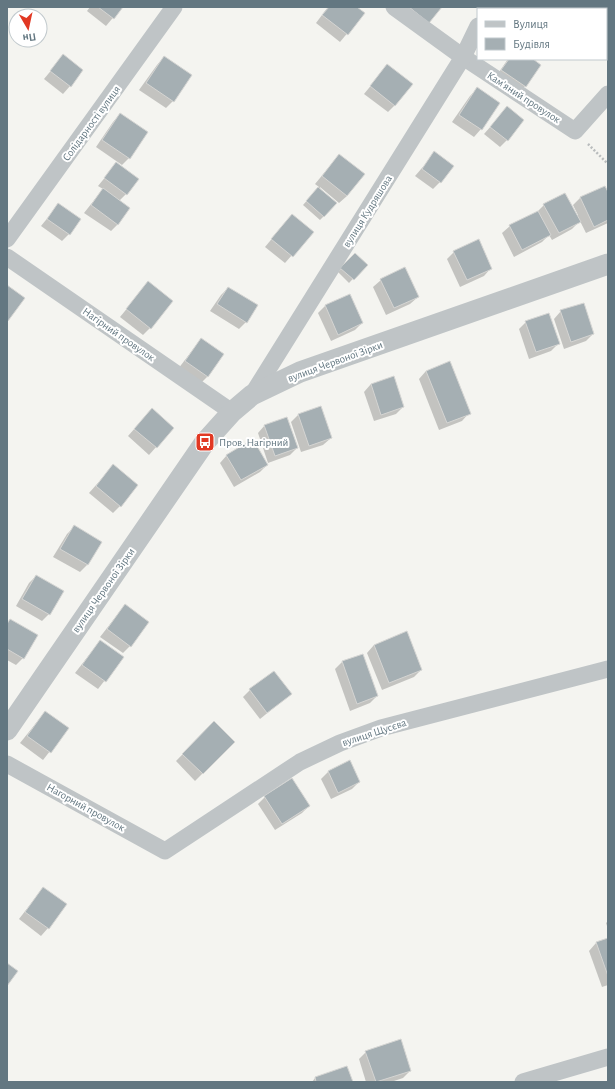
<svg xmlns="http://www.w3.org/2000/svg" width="615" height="1089" viewBox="0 0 615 1089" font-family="'Alegreya Sans',sans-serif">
<rect width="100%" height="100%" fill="#f4f4f0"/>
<g fill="#0003">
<polygon points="90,7 122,7 106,26 87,11"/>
<polygon points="328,7 356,7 364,13 340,42 316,23"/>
<polygon points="63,56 70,86 63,94 44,79"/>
<polygon points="164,57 173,101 166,108 139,90 157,65"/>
<polygon points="508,59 531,59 525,86 518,93 495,78"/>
<polygon points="387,66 395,105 388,112 364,94"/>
<polygon points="477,89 481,129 474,137 452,122 470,96"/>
<polygon points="507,108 507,140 500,147 484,134"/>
<polygon points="120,114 129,158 122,165 96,147 113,122"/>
<polygon points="435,153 440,182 433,189 415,176"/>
<polygon points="339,155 347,196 339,203 320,187 324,216 320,220 303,205 319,187 315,184"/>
<polygon points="116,164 126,194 119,201 118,224 111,231 84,213 103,189 98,186"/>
<polygon points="605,187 608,194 608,223 586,233 580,221 572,229 552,240 549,235 542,242 514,257 502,233 510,226 536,213 544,205 576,216 578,215 573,205 580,198"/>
<polygon points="59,204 69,234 62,241 41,226"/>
<polygon points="285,223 312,232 285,263 265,247"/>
<polygon points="454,252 491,268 484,276 460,287 447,259"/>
<polygon points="355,254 366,265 349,283 338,272"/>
<polygon points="381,280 418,297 410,304 386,315 373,287"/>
<polygon points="148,283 150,328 143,335 120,317"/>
<polygon points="228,288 246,322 239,329 210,311 221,295"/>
<polygon points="350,295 362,323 355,330 331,341 318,313 325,306"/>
<polygon points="561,311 593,334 586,341 564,349 554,319"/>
<polygon points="526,322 558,344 551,351 529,359 519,329"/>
<polygon points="201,339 207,377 200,384 178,369"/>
<polygon points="426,371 469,413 462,421 439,430 419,379"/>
<polygon points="393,377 403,407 396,414 374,421 364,392 371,384"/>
<polygon points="152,409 173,428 149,455 128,436"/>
<polygon points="298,415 331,438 323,445 301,452 291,422"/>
<polygon points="265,425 297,448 290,455 268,463 258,433"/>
<polygon points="227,455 267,465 260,472 234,487 220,463"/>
<polygon points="113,466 120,506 113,513 89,493"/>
<polygon points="74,527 101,542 87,565 80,572 53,557 67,534"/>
<polygon points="36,576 49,614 42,621 16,606 29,583"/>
<polygon points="125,605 130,646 123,653 100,637"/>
<polygon points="10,620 23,658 16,665 7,660 7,623"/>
<polygon points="100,641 123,657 98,689 75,673"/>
<polygon points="374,645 421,670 414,677 382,690 367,653"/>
<polygon points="362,655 377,696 370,703 350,711 335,669 342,662"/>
<polygon points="250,690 291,694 260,719 243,697"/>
<polygon points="45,712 68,728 43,760 20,743"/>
<polygon points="214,722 234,742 195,781 176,761"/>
<polygon points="328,772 359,782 352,789 331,799 321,779"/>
<polygon points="265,797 309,806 302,813 275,830 258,804"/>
<polygon points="43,888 48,928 41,936 19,919"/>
<polygon points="608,921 608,929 606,923"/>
<polygon points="608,939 608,985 602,987 589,951 596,943"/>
<polygon points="366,1052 410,1071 403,1078 391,1082 366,1082 359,1059"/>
<polygon points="315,1078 352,1082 312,1082"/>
</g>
<g fill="#a5afb3" stroke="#d5d5d3">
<polygon points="98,7 123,7 114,19"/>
<polygon points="329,7 357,7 365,13 348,35 322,15"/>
<polygon points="409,7 442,7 429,23"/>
<polygon points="63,54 83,70 71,87 50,71"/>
<polygon points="164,56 192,75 174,102 146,83"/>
<polygon points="509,59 533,59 541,65 526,87 501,70"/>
<polygon points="387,64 413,84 395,106 370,86"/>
<polygon points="477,87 500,103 482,130 459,115"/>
<polygon points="507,106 524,120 508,141 490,127"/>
<polygon points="120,113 148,132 130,159 102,140"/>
<polygon points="434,151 454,166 441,183 422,169"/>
<polygon points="339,154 365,174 347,196 322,176"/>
<polygon points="116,162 139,179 127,195 104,178"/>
<polygon points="605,186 608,192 608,220 594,227 580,197"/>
<polygon points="318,187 337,203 324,217 306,201"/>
<polygon points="103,188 130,208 118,225 91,205"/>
<polygon points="565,193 581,222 559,233 543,204"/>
<polygon points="58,203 81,219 70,235 47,219"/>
<polygon points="538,211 551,235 522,250 509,225"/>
<polygon points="292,214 314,232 293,257 271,239"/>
<polygon points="479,239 492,269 467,280 453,251"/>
<polygon points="355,253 368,265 354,280 340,268"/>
<polygon points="405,267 419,297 394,308 380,279"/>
<polygon points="148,281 173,301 151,329 126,309"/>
<polygon points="7,285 25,298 8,321 7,320"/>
<polygon points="228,287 258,305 247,323 217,304"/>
<polygon points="350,294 363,323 338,335 325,305"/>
<polygon points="584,303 594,334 571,342 560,310"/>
<polygon points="549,313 560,344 536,352 525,321"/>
<polygon points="201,338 224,354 208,377 185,361"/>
<polygon points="450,361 471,414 447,423 426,371"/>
<polygon points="394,376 404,407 381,415 371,384"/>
<polygon points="321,406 332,438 309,446 298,414"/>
<polygon points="152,408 174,428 157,448 134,429"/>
<polygon points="287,417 298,448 275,456 264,425"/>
<polygon points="253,439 268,465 241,480 226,455"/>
<polygon points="113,464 138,485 121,507 96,486"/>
<polygon points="74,525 102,542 88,565 60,549"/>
<polygon points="36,575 64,591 50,615 22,599"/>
<polygon points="125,604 149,622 131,647 107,629"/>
<polygon points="10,619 38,635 24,659 7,649 7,624"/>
<polygon points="407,631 422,670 389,683 374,645"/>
<polygon points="100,640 124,657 106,682 82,665"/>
<polygon points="363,654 378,696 357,704 342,661"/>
<polygon points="274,671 292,694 267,713 249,689"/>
<polygon points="45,711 69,728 51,753 27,736"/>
<polygon points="214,721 235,742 203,774 182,754"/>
<polygon points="350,760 360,782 338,793 328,771"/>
<polygon points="292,778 310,806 282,824 264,796"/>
<polygon points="43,887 67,904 49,929 25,912"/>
<polygon points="608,938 608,976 596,942"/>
<polygon points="7,963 18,971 7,986"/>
<polygon points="401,1039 411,1071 376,1082 365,1051"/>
<polygon points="347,1066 353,1082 316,1082 315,1077"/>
</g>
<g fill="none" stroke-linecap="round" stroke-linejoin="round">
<polyline stroke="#b9bcbd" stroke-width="2.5" stroke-dasharray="2 2" stroke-linecap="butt" points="588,144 608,164"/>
<g stroke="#bfc4c6" stroke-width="17">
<polyline points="394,7 463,57 575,131 608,94"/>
<polyline points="486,9 487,7"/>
<polyline points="7,239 174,7"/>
<polyline points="7,257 232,412"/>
<polyline points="252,395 463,57 478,26"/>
<polyline points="7,764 165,851 300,762 340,743 381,728 608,669"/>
<polyline points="523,1082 608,1057"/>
</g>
<polyline stroke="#bfc4c6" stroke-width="21" points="7,730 205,442 232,412 252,395 300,372 608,264"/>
</g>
<defs>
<g id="bus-square" transform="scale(1)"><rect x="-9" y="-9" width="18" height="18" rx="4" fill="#e13823" stroke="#fff"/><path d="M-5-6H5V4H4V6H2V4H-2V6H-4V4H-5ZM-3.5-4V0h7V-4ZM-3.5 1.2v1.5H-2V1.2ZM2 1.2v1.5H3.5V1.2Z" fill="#fff"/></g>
</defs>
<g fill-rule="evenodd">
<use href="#bus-square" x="205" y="442"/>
</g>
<g text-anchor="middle" stroke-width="4" stroke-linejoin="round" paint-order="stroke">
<g font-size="11" fill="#637781" stroke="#fff">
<text transform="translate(524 97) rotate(33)" y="4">Кам’яний провулок</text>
<text transform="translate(91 123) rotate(-54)" y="4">Солідарності вулиця</text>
<text transform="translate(367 211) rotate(-58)" y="4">вулиця Кудряшова</text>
<text transform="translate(119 334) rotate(35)" y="4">Нагірний провулок</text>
<text transform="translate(335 361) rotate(-20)" y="4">вулиця Червоної Зірки</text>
<text transform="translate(103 590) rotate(-55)" y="4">вулиця Червоної Зірки</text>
<text transform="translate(374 732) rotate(-18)" y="4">вулиця Щусєва</text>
<text transform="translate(86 807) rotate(29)" y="4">Нагорний провулок</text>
</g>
<g font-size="11" fill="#637781" stroke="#fff" text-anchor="start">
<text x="219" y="446">Пров. Нагірний</text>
</g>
</g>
<rect width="615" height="1089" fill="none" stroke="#637781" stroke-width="16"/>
<rect x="477" y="8" width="130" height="52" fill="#ffffff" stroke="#c1c9cd"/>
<rect x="485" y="21" width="20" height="6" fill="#bfc4c6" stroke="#c1c9cd"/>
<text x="513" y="28" font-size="12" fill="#637781">Вулиця</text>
<rect x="485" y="38" width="20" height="12" fill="#a5afb3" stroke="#c1c9cd"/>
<text x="513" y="48" font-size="12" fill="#637781">Будівля</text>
<g transform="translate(28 28) rotate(171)"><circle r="19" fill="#ffffff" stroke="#c1c9cd"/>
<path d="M0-3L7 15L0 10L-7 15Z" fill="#e13823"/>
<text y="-6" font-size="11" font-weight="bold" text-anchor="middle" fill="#637781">Пн</text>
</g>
</svg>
